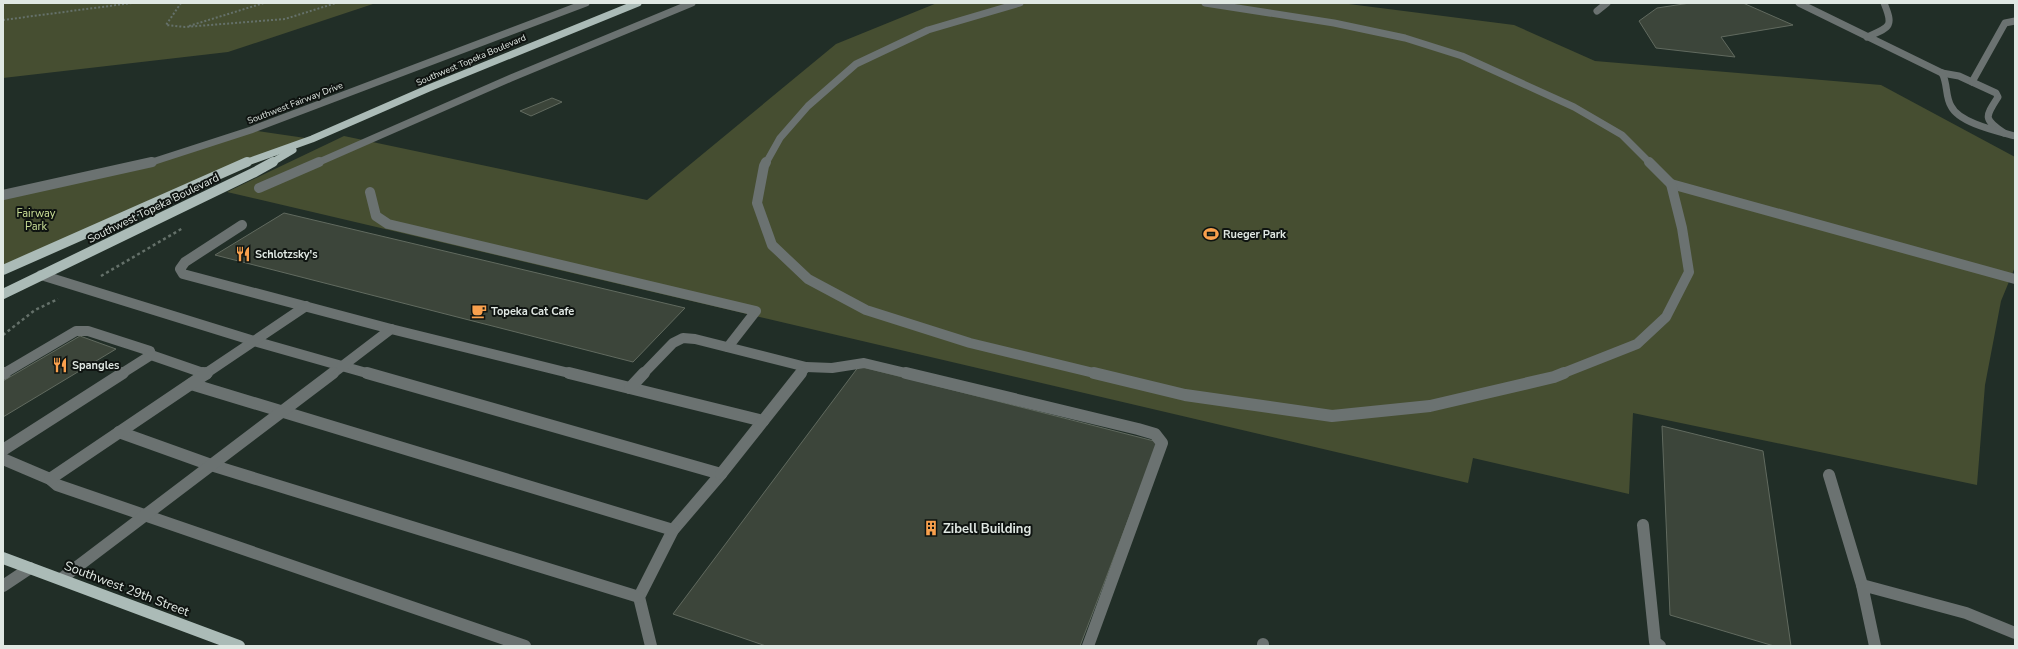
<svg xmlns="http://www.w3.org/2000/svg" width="2018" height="649" viewBox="0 0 2018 649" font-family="'Nunito Sans',sans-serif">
<rect width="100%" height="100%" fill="#212e27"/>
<g fill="#464e31">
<polygon points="3,3 376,3 228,52 3,78"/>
<polygon points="937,3 1341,3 1514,25 1595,61 1881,85 2015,157 2015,267 2001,301 1985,385 1977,485 1633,413 1629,494 1473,458 1468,483 227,192 344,136 647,200 836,44"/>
<polygon points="251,130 312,139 3,267 3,193 112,172"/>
</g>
<g fill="#3c453a" stroke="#616a5f">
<polygon points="1690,3 1743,3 1793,25 1721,37 1735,57 1656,48 1639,21 1657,8"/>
<polygon points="552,98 562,102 531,116 520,111"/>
<polygon points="284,213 685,308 633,362 215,255"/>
<polygon points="80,336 116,349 3,417 3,381"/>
<polygon points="859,366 1158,442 1080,646 766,646 673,614"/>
<polygon points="1662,426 1763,451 1791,646 1774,646 1670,615"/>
</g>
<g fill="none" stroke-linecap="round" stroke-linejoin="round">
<g stroke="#65716a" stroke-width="2" stroke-dasharray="2 2" stroke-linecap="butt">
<polyline points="181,3 166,25 185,27 285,19 336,3"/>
<polyline points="3,20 132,3"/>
<polyline points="189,26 264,3"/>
</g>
<g stroke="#65716a" stroke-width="2.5" stroke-dasharray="3 3" stroke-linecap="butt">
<polyline points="101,276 183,228"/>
<polyline points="3,335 35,310 58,299"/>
</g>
<g stroke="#6b7271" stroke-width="7">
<polyline points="1205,3 1334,23 1405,38 1462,56 1574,107 1622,135 1650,163"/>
<path d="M1799,3L1942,73L1959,76L1996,93L1998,97C1985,117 1983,119 2004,133"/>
<polyline points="1597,11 1607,3"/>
<path d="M1867,37C1890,27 1894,27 1884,3"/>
<path d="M1942,73C1948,84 1945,96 1951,106C1959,123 1997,131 2015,136"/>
<polyline points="1972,82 2005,23 2015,21"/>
<polyline points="149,163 251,130 586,3"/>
<polyline points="317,163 511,78 692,3"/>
<polyline points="766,163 780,138 808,106 856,64 928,30 1020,3"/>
</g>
<g stroke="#6b7271" stroke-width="10">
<polyline points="766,162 764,166 757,203 772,245 808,279 866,310 970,343 1098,374"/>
<polyline points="1671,184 2015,279"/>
<polyline points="259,188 319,162"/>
<polyline points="370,192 376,216 388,224 756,311 728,347"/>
<polyline points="3,195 152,162"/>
<polyline points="242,225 185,262 180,269 183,274 391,329 573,374"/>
<polyline points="41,275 254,341 370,374"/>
<polyline points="806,367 832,368 864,363 910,374"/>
<polyline points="3,374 76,331 88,331 150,351 151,355"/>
<polyline points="121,374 151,355 206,374"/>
<polyline points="205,374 306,306"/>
<polyline points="332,374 391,329"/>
<polyline points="643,374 673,343 683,338 695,339 806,367 800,374"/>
<polyline points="1561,374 1637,344 1666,317 1689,272 1682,228 1671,184 1649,162"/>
</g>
<g stroke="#6b7271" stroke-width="12">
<polyline points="203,373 206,374"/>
<polyline points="367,373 721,474 673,530 639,597 651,646"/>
<polyline points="569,373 763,421 801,373"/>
<polyline points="906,373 1138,429 1155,434 1162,443 1088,646"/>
<polyline points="1094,373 1185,395 1332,416 1430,406 1554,377 1564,373"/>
<polyline points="3,374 5,373"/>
<polyline points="191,384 673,530"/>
<polyline points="630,388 644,373"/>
<polyline points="119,432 211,465 639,597"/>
<polyline points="3,450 123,373"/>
<polyline points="3,459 50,479 57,485 525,646"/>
<polyline points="721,474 763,421"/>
<polyline points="1829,475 1862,585"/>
<polyline points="50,479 207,373"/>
<polyline points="1643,525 1655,642 1660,646"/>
<polyline points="61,579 333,373"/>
<polyline points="3,586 30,568"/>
<polyline points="1263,644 1263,646"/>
<polyline points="1875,646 1862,585 1966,613 2015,633"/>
</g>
<g stroke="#abbbb7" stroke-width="7">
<polyline points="245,163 312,139 429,88 638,3"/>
<polyline points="271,163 293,150"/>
</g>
<g stroke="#abbbb7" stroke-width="10">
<polyline points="3,270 247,162"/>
<polyline points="3,294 255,172 273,162"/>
</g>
<polyline stroke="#abbbb7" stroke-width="12" points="3,558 239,646"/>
</g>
<defs>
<g id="stadium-bare" transform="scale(1.2)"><path d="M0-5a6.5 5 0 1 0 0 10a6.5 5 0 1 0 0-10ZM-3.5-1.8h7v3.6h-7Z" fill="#f9a04d" stroke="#0f1411" stroke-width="2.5" paint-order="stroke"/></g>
<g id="restaurant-bare" transform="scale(1.2)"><path d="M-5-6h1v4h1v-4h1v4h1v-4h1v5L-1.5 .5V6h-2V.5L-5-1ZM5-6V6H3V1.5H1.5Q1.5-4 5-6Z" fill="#f9a04d" stroke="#0f1411" stroke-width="2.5" paint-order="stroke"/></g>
<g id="cafe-bare" transform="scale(1.2)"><path d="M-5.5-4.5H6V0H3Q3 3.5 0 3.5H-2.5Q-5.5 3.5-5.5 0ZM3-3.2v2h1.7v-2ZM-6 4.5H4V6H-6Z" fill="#f9a04d" stroke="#0f1411" stroke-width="2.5" paint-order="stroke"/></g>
<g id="building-bare" transform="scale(1.2)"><path d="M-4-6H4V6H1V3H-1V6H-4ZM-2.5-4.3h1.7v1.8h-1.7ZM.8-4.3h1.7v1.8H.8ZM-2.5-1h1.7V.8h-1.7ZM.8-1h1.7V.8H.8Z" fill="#f9a04d" stroke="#0f1411" stroke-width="2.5" paint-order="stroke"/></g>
</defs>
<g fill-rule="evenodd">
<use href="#stadium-bare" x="1211" y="234"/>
<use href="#restaurant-bare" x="243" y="254"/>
<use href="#cafe-bare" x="479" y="311"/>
<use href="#restaurant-bare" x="60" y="365"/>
<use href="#building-bare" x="931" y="528"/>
</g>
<g text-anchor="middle" stroke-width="4" stroke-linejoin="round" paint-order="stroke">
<g font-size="9" fill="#e0e8e3" stroke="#0f1411">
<text transform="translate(471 60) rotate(-23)" y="3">Southwest Topeka Boulevard</text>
<text transform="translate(295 103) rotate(-21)" y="3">Southwest Fairway Drive</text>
</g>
<g font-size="11" fill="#e0e8e3" stroke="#0f1411">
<text transform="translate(153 208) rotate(-26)" y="4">Southwest Topeka Boulevard</text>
</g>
<g font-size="11" fill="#cbe097" stroke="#0f1411">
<text x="36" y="217">Fairway<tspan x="36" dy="13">Park</tspan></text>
</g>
<g font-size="11" font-weight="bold" fill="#e0e8e3" stroke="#0f1411" text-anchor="start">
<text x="1223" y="238">Rueger Park</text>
<text x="255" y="258">Schlotzsky's</text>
<text x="491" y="315">Topeka Cat Cafe</text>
<text x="72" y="369">Spangles</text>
</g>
<g font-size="13" font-weight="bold" fill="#e0e8e3" stroke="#0f1411" text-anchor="start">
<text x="943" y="533">Zibell Building</text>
</g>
<g font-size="13" fill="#e0e8e3" stroke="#0f1411">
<text transform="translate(127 588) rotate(21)" y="5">Southwest 29th Street</text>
</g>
</g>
<rect width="2018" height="649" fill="none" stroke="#e0e8e3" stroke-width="8"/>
</svg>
